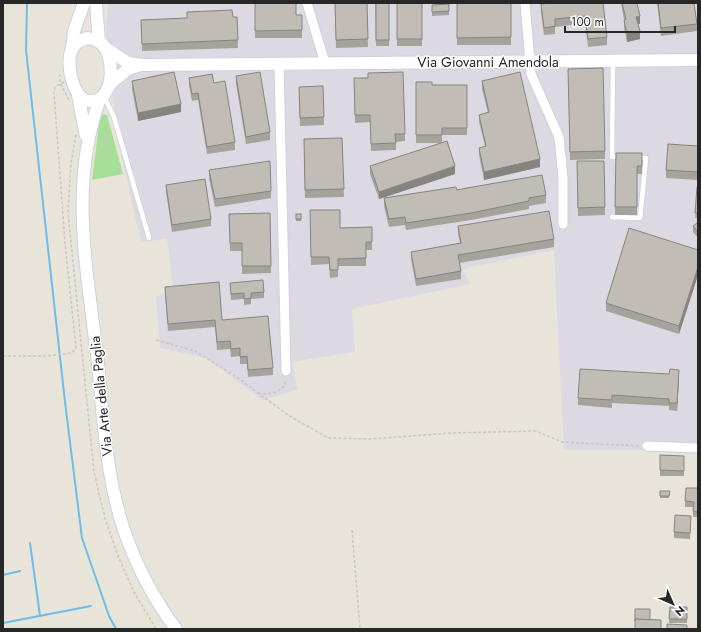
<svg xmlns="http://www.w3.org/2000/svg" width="701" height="632" viewBox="0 0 701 632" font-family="Jost,sans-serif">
<rect width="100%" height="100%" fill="#e9e4d9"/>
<polygon fill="#ddd9e2" points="108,3 698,3 698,450 564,450 554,250 462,269 470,284 352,309 355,352 292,362 298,390 262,400 206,358 160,348 156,297 173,288 167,238 141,243 116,132 106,29"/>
<polygon fill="#a8df96" points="103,114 107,115 123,174 92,180 100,117"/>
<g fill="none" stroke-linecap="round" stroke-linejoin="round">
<g stroke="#6ebce9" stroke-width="2">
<polyline points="27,3 26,50 65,402 82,538 109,616 116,629"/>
<polyline points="30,543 40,616"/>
<polyline points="3,575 20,571"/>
<polyline points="3,623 91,606"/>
</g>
<g stroke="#ced0e0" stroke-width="6">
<g id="lane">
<polyline points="613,62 612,157 621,157"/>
<polyline points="104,96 114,117 149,238"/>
<polyline points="612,217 640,218 646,158 637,158"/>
</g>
</g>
<g stroke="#ced0e0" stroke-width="11">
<g id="street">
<polyline points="307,3 325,63"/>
<polyline points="525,3 531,74 559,137 563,178 563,224"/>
<polyline points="279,63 286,371"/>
<polyline points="647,446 698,448"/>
</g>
</g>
<g stroke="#ced0e0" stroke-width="14">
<g id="secondary">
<polyline points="96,3 99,42"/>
<path d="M87,38C90,39 95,39 99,41C115,51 116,97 94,101C73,105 65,63 72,49C74,44 81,40 87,38Z"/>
<polyline points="104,47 128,63 142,65 698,60"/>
<polyline points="72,49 74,31 84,3"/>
<polyline points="110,84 128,69 141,65"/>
<polyline points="78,95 86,136"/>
<path d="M100,99C68,184 88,275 98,363C103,418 106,474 123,527C135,563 153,598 176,629"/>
</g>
</g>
<g stroke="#c7c7c7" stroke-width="1.5" stroke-dasharray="3 2" stroke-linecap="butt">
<polyline points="60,74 60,83 70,102"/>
<polyline points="76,135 71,164 68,212 94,472 105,518 118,556 134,592 156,629"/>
<polyline points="111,166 103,137 113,136"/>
<polyline points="156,340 195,351 235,376 288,415 328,438 370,439 450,433 536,431 562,442 640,446"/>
<polyline points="3,356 48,356 72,353 76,348 65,243 54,93 55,87 64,82"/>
<path d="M258,393C269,395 285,393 286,379"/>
<polyline points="352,530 360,629"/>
</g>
<use href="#lane" stroke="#fff" stroke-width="4.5"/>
<use href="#street" stroke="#fff" stroke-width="9"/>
<use href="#secondary" stroke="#fff" stroke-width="12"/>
</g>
<g fill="#a6a39d">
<polygon points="255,3 296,15 302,15 302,38 255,38"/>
<polygon points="335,3 367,3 368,47 336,48"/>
<polygon points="375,3 389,3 389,46 376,46"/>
<rect x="397" y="3" width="25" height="43"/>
<rect x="457" y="3" width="54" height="42"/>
<polygon points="603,3 607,37 607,45 588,47 585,23 555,27 555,34 544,35 541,12 541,4"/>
<polygon points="621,3 637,3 640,24 638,24 640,39 627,42 624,28 624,20"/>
<polygon points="657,3 694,3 697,24 697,31 661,36"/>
<polygon points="449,4 449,15 432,16 432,5"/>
<polygon points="237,17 238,48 142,51 141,20"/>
<polygon points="236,76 270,132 270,140 246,144 236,84"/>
<polygon points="568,76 605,151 605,159 570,160"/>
<polygon points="189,78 214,83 235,142 235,150 207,154 198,100 192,101 189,86"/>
<polygon points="132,81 181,112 138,121 132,89"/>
<polygon points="482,81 540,167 484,180 479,155 479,148 485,146 479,122 479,115 488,113 482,89"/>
<polygon points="416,82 432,85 467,85 467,135 442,135 442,143 416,143"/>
<polygon points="323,86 324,125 300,126 299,87"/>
<polygon points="354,86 405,134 405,141 396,142 396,150 371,151 370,122 355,123"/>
<polygon points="342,138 344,197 305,198 304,139"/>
<polygon points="698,146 698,180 666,178 666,170"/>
<polygon points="616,153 642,153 642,174 637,174 637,215 615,215"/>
<polygon points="577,161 604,161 605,215 578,216"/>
<polygon points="370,166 455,174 379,199 370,174"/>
<polygon points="209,170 271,191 271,198 215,207 209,178"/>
<polygon points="166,185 211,219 211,226 172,232 166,192"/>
<polygon points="698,187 698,218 695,218"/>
<polygon points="457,190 546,195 546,203 529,206 529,209 471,220 406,230 405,225 389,227 384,206 384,198"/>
<polygon points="310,210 340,228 372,227 372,250 366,250 366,266 338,266 338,277 330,278 329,264 311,265"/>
<polygon points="270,213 271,273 242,274 242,251 230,251 229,214"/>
<rect x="296" y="214" width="5" height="7"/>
<polygon points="698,224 698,238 693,232 693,226"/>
<polygon points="458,226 554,239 554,247 459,263 461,271 461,279 416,286 411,259 411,252 460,243 458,234"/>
<polygon points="698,250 698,275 679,334 606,311 606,303"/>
<polygon points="230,283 264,292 264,298 251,299 251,304 244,305 244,299 231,300"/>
<polygon points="165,287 222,320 273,368 273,375 248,377 247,364 240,364 240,356 231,357 230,349 217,350 215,327 168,331 165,294"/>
<polygon points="679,378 677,411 669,410 669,406 612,403 612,408 578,405 578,398"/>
<polygon points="660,455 684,456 684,476 660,476"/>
<polygon points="698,488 698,517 693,517 693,507 685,507 685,501"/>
<polygon points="660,491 670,491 669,498 660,498"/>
<polygon points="691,522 690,539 674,538 674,532"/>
<polygon points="670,607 687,607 687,623 669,623"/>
</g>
<g fill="#87847f">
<polygon points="640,16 640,24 636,24 636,17"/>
<polygon points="640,31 640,39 627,42 627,34"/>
<polygon points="181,104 181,112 138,121 138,113"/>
<polygon points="540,159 540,167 484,180 484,172"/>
<polygon points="455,166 455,174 379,199 379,192"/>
<polygon points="698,267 698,275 679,334 679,326"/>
<polygon points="679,370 679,378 677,411 677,403"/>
</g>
<g fill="#c1bdb6" stroke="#87847f">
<polygon points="255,3 296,3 296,15 302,15 302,30 255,31"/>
<polygon points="335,3 367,3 368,39 336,40"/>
<rect x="376" y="3" width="13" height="37"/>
<rect x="397" y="3" width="25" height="36"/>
<polygon points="457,3 511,3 511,37 457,38"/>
<polygon points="552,3 603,3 607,37 588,39 585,16 555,19 555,26 544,28 541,4"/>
<polygon points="622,3 637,3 640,16 636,17 640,31 627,34 624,20 626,19"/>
<polygon points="658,3 694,3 697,24 661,28"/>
<polygon points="449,4 449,11 432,12 432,5"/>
<polygon points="232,10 233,17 237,17 238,40 142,44 141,20 187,18 187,12"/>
<polygon points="603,68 605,151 570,152 568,69"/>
<polygon points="174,72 181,104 138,113 132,81"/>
<polygon points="260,72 270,132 246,137 236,76"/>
<polygon points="403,72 405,134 395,134 396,143 371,144 370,115 355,115 354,78 368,78 368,73"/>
<polygon points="520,72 540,159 484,172 479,148 486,146 479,115 489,112 482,81"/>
<polygon points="212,74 214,83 225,81 235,142 207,147 198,93 192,94 189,78"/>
<polygon points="416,82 432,82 432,85 467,85 467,128 442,128 442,135 416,135"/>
<polygon points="323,86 324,117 300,118 299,87"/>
<polygon points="342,138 344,189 305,190 304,139"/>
<polygon points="447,141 455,166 379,192 370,166"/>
<polygon points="668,144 698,146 698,172 666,170"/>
<polygon points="616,153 642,153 642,166 637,166 637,207 615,207"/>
<polygon points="270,161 271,191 215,199 209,170"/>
<polygon points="577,161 604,161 605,207 578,208"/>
<polygon points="542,175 546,195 529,198 529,201 471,213 406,223 405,217 389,219 384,198 456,187 457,190 467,188"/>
<polygon points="205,179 211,219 172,225 166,185"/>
<polygon points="697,187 698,187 698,213 695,213"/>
<polygon points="310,210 340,210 340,228 372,227 372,242 366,242 366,258 338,259 338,270 330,270 329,257 311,257"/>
<polygon points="549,211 554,239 458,255 461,271 416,279 411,252 461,243 458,226"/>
<polygon points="270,213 271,266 242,266 242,243 230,243 229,214"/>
<rect x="296" y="214" width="5" height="5"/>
<polygon points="697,223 698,224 698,232 693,226"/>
<polygon points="629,228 698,250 698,267 679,326 606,303"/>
<polygon points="263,280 264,292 251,293 251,298 244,299 244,293 231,294 230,283"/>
<polygon points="219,282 222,320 268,316 273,368 248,370 247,356 240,357 240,348 231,349 230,341 217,342 215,320 168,324 165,287"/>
<polygon points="580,369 669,374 670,369 679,370 677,403 669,403 669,399 612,395 612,400 578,398"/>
<polygon points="660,455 684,456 684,471 660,470"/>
<polygon points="686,488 698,488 698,512 693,511 694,502 685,501"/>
<polygon points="660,491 670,491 669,496 660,496"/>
<polygon points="675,515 691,516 690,533 674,532"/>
<polygon points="670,607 687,607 687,619 669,619"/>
<polygon points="635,609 650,609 650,620 635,619 635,621"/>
<polygon points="635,619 661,620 661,629 635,629"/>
<polygon points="667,624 687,625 687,629 667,629"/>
</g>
<g text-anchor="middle" stroke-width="3" stroke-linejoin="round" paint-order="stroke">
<g font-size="14" fill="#272727" stroke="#fff">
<text x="488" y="67">Via Giovanni Amendola</text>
<text transform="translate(101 396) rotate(-96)" y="5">Via Arte della Paglia</text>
</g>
</g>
<rect width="701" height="632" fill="none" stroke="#272727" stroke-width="8"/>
<g transform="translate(673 604) rotate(135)" stroke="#ffffff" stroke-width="3" paint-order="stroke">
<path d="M0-3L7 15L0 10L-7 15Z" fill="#272727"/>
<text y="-6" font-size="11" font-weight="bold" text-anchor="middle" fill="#272727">N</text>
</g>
<path d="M565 26v6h110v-6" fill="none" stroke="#272727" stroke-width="2"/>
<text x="571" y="26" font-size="12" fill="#272727" stroke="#ffffff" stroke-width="3" paint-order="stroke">100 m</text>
</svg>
